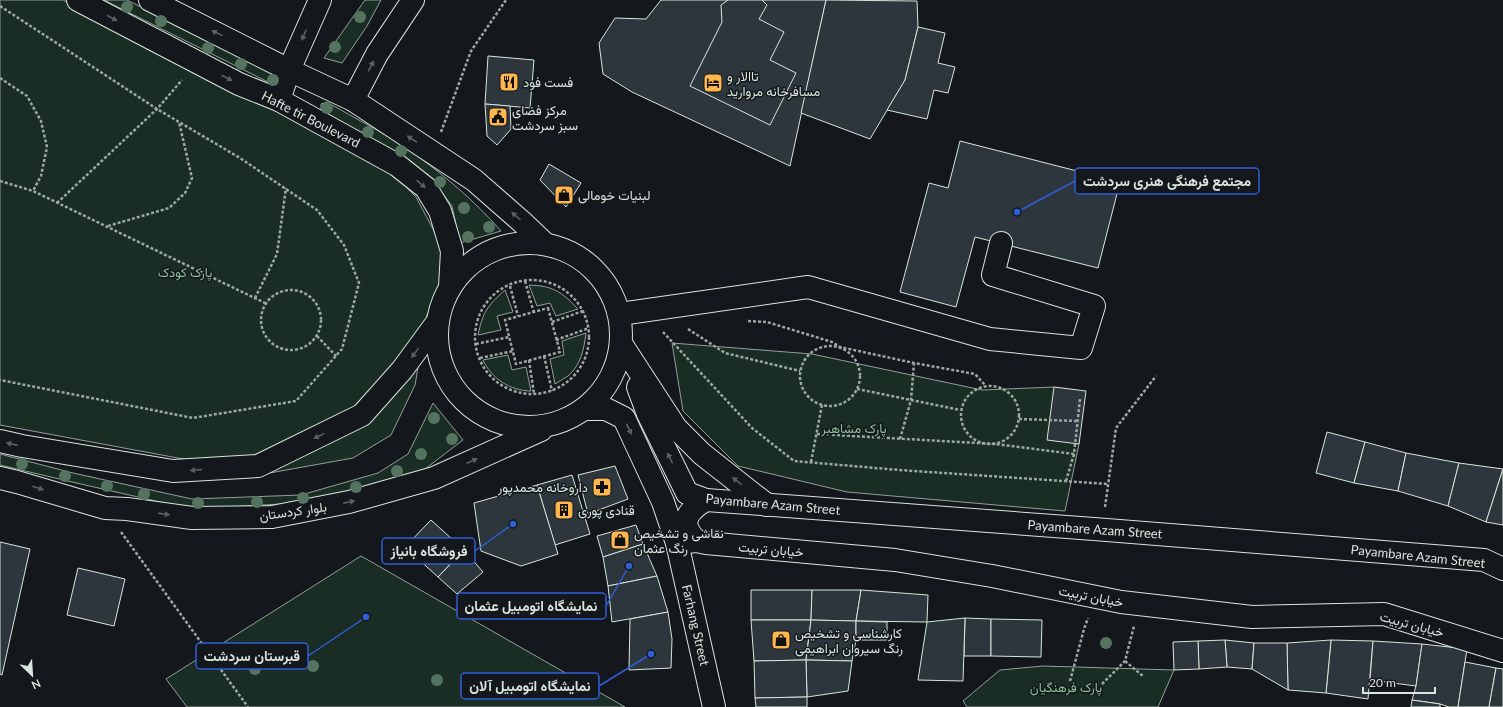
<svg xmlns="http://www.w3.org/2000/svg" width="1503" height="707" viewBox="0 0 1503 707" font-family="Lato,Vazirmatn,sans-serif">
<rect width="100%" height="100%" fill="#14181c"/>
<g fill="#1a2d24" stroke="#939e99">
<polygon points="0,0 63,0 301,124 367,148 416,197 433,229 451,273 427,315 415,385 391,435 353,458 264,474 0,425"/>
<polygon points="104,0 127,0 279,76 276,86"/>
<polygon points="365,0 381,0 367,26 342,63 324,58"/>
<path d="M327,102C354,118 383,132 409,150C443,174 474,200 501,231L460,243L452,206L437,186L399,155L321,110V104Z"/>
<path d="M529,285C553,286 561,291 578,309L556,316L550,303L537,306Z"/>
<path d="M505,290L513,312L497,316L501,330L478,335C483,312 487,306 505,290Z"/>
<path d="M586,333C584,349 581,365 568,376C564,379 559,381 555,384L550,359L564,355L562,341Z"/>
<polygon points="672,343 812,354 982,390 1054,387 1079,444 1065,511 847,492 738,466 683,411"/>
<path d="M508,355L512,370L526,367L531,391C510,391 491,378 483,360Z"/>
<polygon points="433,403 463,440 425,469 378,487 299,503 191,509 72,482 0,465 0,454 73,473 192,499 301,495 378,473 408,454"/>
<polygon points="361,556 625,707 187,707 166,679"/>
<polygon points="1043,666 1174,670 1158,707 967,707 963,701 1000,670"/>
</g>
<g fill="#2c363c" stroke="#d8e6dc">
<polygon points="661,0 826,0 790,166 632,92 603,74 599,43 615,18 646,19"/>
<polygon points="728,0 762,0 767,5 759,19 784,32 770,60 796,73 770,125 690,86 722,22 721,5"/>
<polygon points="826,0 917,1 918,27 905,80 870,139 801,113"/>
<polygon points="918,27 945,33 938,63 955,67 948,93 934,90 927,119 887,110 905,80"/>
<polygon points="488,56 534,60 530,108 485,104"/>
<polygon points="485,104 510,106 511,129 497,145 487,136"/>
<polygon points="960,141 1120,182 1098,268 975,237 956,307 900,292 929,183 948,188"/>
<polygon points="549,164 581,183 566,207 540,180"/>
<polygon points="1054,387 1086,391 1079,444 1047,440"/>
<polygon points="1327,432 1365,442 1354,483 1316,473"/>
<polygon points="1365,442 1406,453 1398,491 1354,483"/>
<polygon points="1406,453 1459,463 1448,506 1398,491"/>
<polygon points="1459,463 1503,469 1486,522 1448,506"/>
<polygon points="615,466 628,499 588,514 578,475"/>
<polygon points="1503,469 1503,525 1486,522"/>
<polygon points="572,475 590,534 555,545 537,485"/>
<polygon points="537,485 558,554 521,566 481,551 474,503"/>
<polygon points="431,520 464,550 438,577 405,547"/>
<polygon points="636,525 643,544 603,557 597,536"/>
<polygon points="0,542 30,549 2,675 0,674"/>
<polygon points="643,544 657,576 608,586 603,557"/>
<polygon points="464,550 483,572 457,594 438,577"/>
<polygon points="78,568 125,579 114,626 67,615"/>
<polygon points="657,576 668,612 612,622 608,586"/>
<polygon points="751,590 812,590 811,620 751,620"/>
<polygon points="812,590 861,590 856,621 811,620"/>
<polygon points="861,590 928,595 927,622 856,621"/>
<polygon points="668,612 672,639 671,668 629,670 630,619"/>
<polygon points="965,618 991,619 991,656 964,656"/>
<polygon points="965,618 963,681 918,680 927,622"/>
<polygon points="991,619 1042,620 1041,657 991,656"/>
<polygon points="751,620 811,620 806,660 754,661"/>
<polygon points="811,620 856,621 856,640 852,661 806,660"/>
<polygon points="856,621 887,622 887,640 856,640"/>
<polygon points="1225,640 1254,643 1252,669 1227,667"/>
<polygon points="1225,640 1227,667 1199,669 1198,641"/>
<polygon points="1331,640 1373,641 1368,699 1326,693"/>
<polygon points="1331,640 1326,693 1288,690 1287,643"/>
<polygon points="1198,641 1199,669 1174,670 1173,642"/>
<polygon points="1373,641 1422,644 1416,686 1370,680"/>
<polygon points="1254,643 1287,643 1288,690 1252,669"/>
<polygon points="1422,644 1467,649 1458,707 1449,707 1440,704 1412,700 1416,686"/>
<polygon points="806,660 852,661 848,691 807,697"/>
<polygon points="806,660 807,697 755,698 754,661"/>
<polygon points="1465,662 1496,668 1489,707 1458,707"/>
<polygon points="1496,668 1503,669 1503,707 1489,707"/>
<polygon points="807,697 807,707 756,707 755,698"/>
<polygon points="1412,700 1440,704 1440,707 1411,707"/>
</g>
<g fill="none" stroke-linecap="round" stroke-linejoin="round">
<g stroke="#d8e6dc" stroke-width="24">
<polyline id="minor" points="620,314 808,287 990,339 1081,348 1094,306 993,275 1001,243"/>
</g>
<g stroke="#d8e6dc" stroke-width="24">
<polyline id="tertiary" points="677,543 714,707"/>
</g>
<g stroke="#d8e6dc" stroke-width="24">
<g id="secondary">
<polyline points="78,0 239,84 279,100"/>
<polyline points="150,0 289,70"/>
<polyline points="622,345 676,428 702,454 767,505"/>
<polyline points="638,387 648,414 687,493"/>
<polyline points="585,409 606,409 624,418 663,502 677,543 696,541 706,543 895,560 992,576 1121,602 1252,617 1384,614 1503,651"/>
<polyline points="687,493 706,500 1094,529 1484,560 1503,569"/>
<path d="M696,541C693,537 688,532 687,527C683,515 697,505 706,500"/>
</g>
</g>
<g stroke="#d8e6dc" stroke-width="24">
<g id="primary">
<polyline points="320,0 289,70 279,100 397,165 426,188 440,211 452,251 450,287"/>
<polyline points="289,70 353,100 474,180 522,222 544,243"/>
<polyline points="353,100 377,54 413,0"/>
<circle cx="529" cy="335" r="92"/>
<polyline points="0,441 22,446 173,471 258,466 362,415 402,370 438,321"/>
<polyline points="0,478 17,482 105,508 127,509 192,518 272,517 349,502 434,478 541,430"/>
</g>
</g>
<g stroke="#9da8a2" stroke-width="2.5" stroke-dasharray="3 2" stroke-linecap="butt">
<polyline points="0,6 157,109 240,158 317,210 344,245 359,283 342,349 296,401 193,418 0,380"/>
<polyline points="0,78 27,96 41,121 47,147 41,176 33,191"/>
<polyline points="441,132 471,51 506,0"/>
<polyline points="0,181 33,191 265,303"/>
<polyline points="57,203 157,109 182,80"/>
<polyline points="108,226 169,208 185,193 192,178 179,122"/>
<circle cx="532" cy="337" r="57"/>
<polyline points="525,281 534,313"/>
<polyline points="510,286 518,316"/>
<circle cx="291" cy="320" r="30"/>
<polyline points="255,298 277,254 286,188"/>
<polygon points="548,308 560,352 516,364 505,320"/>
<polyline points="748,321 767,322 832,342 840,347 914,363 975,374 985,385"/>
<polyline points="552,322 583,311"/>
<polyline points="688,329 725,353 800,371"/>
<polyline points="663,332 752,428 794,461 899,470 1108,484"/>
<polyline points="317,336 336,356"/>
<polyline points="556,340 589,328"/>
<polyline points="476,344 509,337"/>
<circle cx="830" cy="376" r="30"/>
<polyline points="544,356 552,391"/>
<polyline points="480,358 513,351"/>
<polyline points="529,360 534,394"/>
<circle cx="990" cy="415" r="29"/>
<polyline points="857,389 960,410"/>
<polyline points="1019,419 1077,421"/>
<polyline points="817,434 995,444 1074,454 1080,399"/>
<polyline points="900,439 911,400 914,363"/>
<polyline points="811,462 822,405"/>
<polyline points="1066,481 1074,454"/>
<polyline points="1105,507 1116,428 1156,376"/>
<polyline points="121,532 248,707"/>
<polyline points="1125,661 1144,677"/>
<polyline points="1070,681 1084,629 1088,618"/>
<polyline points="1102,684 1125,661 1134,626"/>
</g>
<use href="#minor" stroke="#14181c" stroke-width="22"/>
<use href="#tertiary" stroke="#14181c" stroke-width="22"/>
<use href="#secondary" stroke="#14181c" stroke-width="22"/>
<use href="#primary" stroke="#14181c" stroke-width="22"/>
</g>
<g fill="#55745f">
<circle cx="127" cy="7" r="6"/>
<circle cx="360" cy="17" r="6"/>
<circle cx="161" cy="21" r="6"/>
<circle cx="335" cy="47" r="6"/>
<circle cx="208" cy="48" r="6"/>
<circle cx="241" cy="64" r="6"/>
<circle cx="273" cy="80" r="6"/>
<circle cx="327" cy="108" r="6"/>
<circle cx="368" cy="132" r="6"/>
<circle cx="401" cy="151" r="6"/>
<circle cx="440" cy="182" r="6"/>
<circle cx="464" cy="208" r="6"/>
<circle cx="489" cy="227" r="6"/>
<circle cx="468" cy="237" r="6"/>
<circle cx="434" cy="418" r="6"/>
<circle cx="452" cy="439" r="6"/>
<circle cx="421" cy="454" r="6"/>
<circle cx="22" cy="464" r="6"/>
<circle cx="397" cy="471" r="6"/>
<circle cx="65" cy="476" r="6"/>
<circle cx="107" cy="486" r="6"/>
<circle cx="356" cy="487" r="6"/>
<circle cx="144" cy="494" r="6"/>
<circle cx="303" cy="498" r="6"/>
<circle cx="257" cy="502" r="6"/>
<circle cx="198" cy="503" r="6"/>
<circle cx="1106" cy="643" r="6"/>
<circle cx="313" cy="666" r="6"/>
<circle cx="255" cy="669" r="6"/>
<circle cx="437" cy="680" r="6"/>
</g>
<defs><path id="oneway-solid" d="M-6-.8H1V-3.2L6.5 0L1 3.2V.8H-6Z"/></defs>
<g fill="#59605f">
<use href="#oneway-solid" transform="translate(112 18) rotate(28)"/>
<use href="#oneway-solid" transform="translate(217 33) rotate(-154)"/>
<use href="#oneway-solid" transform="translate(304 35) rotate(114)"/>
<use href="#oneway-solid" transform="translate(371 66) rotate(-62)"/>
<use href="#oneway-solid" transform="translate(227 78) rotate(28)"/>
<use href="#oneway-solid" transform="translate(412 139) rotate(-147)"/>
<use href="#oneway-solid" transform="translate(421 184) rotate(40)"/>
<use href="#oneway-solid" transform="translate(516 216) rotate(-139)"/>
<use href="#oneway-solid" transform="translate(415 353) rotate(126)"/>
<use href="#oneway-solid" transform="translate(629 429) rotate(65)"/>
<use href="#oneway-solid" transform="translate(319 436) rotate(154)"/>
<use href="#oneway-solid" transform="translate(12 444) rotate(-167)"/>
<use href="#oneway-solid" transform="translate(670 458) rotate(-116)"/>
<use href="#oneway-solid" transform="translate(472 461) rotate(-24)"/>
<use href="#oneway-solid" transform="translate(196 470) rotate(176)"/>
<use href="#oneway-solid" transform="translate(737 481) rotate(-142)"/>
<use href="#oneway-solid" transform="translate(38 488) rotate(17)"/>
<use href="#oneway-solid" transform="translate(349 502) rotate(-13)"/>
<use href="#oneway-solid" transform="translate(164 514) rotate(8)"/>
</g>
<defs>
<g id="restaurant-square" transform="scale(1)"><rect x="-9" y="-9" width="18" height="18" rx="4" fill="#ffb74d" stroke="#14181c"/><path d="M-5-6h1v4h1v-4h1v4h1v-4h1v5L-1.5 .5V6h-2V.5L-5-1ZM5-6V6H3V1.5H1.5Q1.5-4 5-6Z" fill="#111"/></g>
<g id="hotel-square" transform="scale(1)"><rect x="-9" y="-9" width="18" height="18" rx="4" fill="#ffb74d" stroke="#14181c"/><path d="M-6-4.5h1.5V1H6V5H4.5V3h-9V5H-6ZM-4 0a1.8 1.8 0 1 1 3.6 0ZM.5 0V-2.5h3Q6-2.5 6 0Z" fill="#111"/></g>
<g id="civic-square" transform="scale(1)"><rect x="-9" y="-9" width="18" height="18" rx="4" fill="#ffb74d" stroke="#14181c"/><path d="M-.6-6.5H3V-4.5H.6V-3L4-1V1h2V6H-6V1h2V-1L-.6-3ZM-1.2 2.5V6h2.4V2.5Z" fill="#111"/></g>
<g id="shop-square" transform="scale(1)"><rect x="-9" y="-9" width="18" height="18" rx="4" fill="#ffb74d" stroke="#14181c"/><path d="M-5-2.5h2.3a2.7 3.5 0 0 1 5.4 0H5L5.5 6h-11ZM-1.5-2.5h3a1.5 2.3 0 0 0-3 0Z" fill="#111"/></g>
<g id="pharmacy-square" transform="scale(1)"><rect x="-9" y="-9" width="18" height="18" rx="4" fill="#ffb74d" stroke="#14181c"/><path d="M-2-6h4v4h4v4h-4v4h-4v-4h-4v-4h4Z" fill="#111"/></g>
<g id="building-square" transform="scale(1)"><rect x="-9" y="-9" width="18" height="18" rx="4" fill="#ffb74d" stroke="#14181c"/><path d="M-4-6H4V6H1V3H-1V6H-4ZM-2.5-4.3h1.7v1.8h-1.7ZM.8-4.3h1.7v1.8H.8ZM-2.5-1h1.7V.8h-1.7ZM.8-1h1.7V.8H.8Z" fill="#111"/></g>
</defs>
<g fill-rule="evenodd">
<use href="#restaurant-square" x="509" y="82"/>
<use href="#hotel-square" x="713" y="83"/>
<use href="#civic-square" x="498" y="117"/>
<use href="#shop-square" x="564" y="195"/>
<use href="#pharmacy-square" x="602" y="487"/>
<use href="#building-square" x="564" y="510"/>
<use href="#shop-square" x="620" y="540"/>
<use href="#shop-square" x="781" y="640"/>
</g>
<g text-anchor="middle" stroke-width="3" stroke-linejoin="round" paint-order="stroke">
<g font-size="13" fill="#d8e6dc" stroke="#14181c" text-anchor="start">
<text x="727" y="81">تاالار و<tspan x="727" dy="15">مسافرخانه مروارید</tspan></text>
<text x="523" y="87">فست فود</text>
<text x="512" y="115">مرکز فضای<tspan x="512" dy="15">سبز سردشت</tspan></text>
<text x="578" y="200">لبنیات خومالی</text>
<text x="588" y="492" text-anchor="end">داروخانه محمدپور</text>
<text x="578" y="515">قنادی پوری</text>
<text x="634" y="538">نقاشی و تشخیص<tspan x="634" dy="15">رنگ عثمان</tspan></text>
<text x="795" y="638">کارشناسی و تشخیص<tspan x="795" dy="15">رنگ سیروان ابراهیمی</tspan></text>
</g>
<g font-size="13" fill="#d8e6dc" stroke="#14181c">
<text transform="translate(311 119) rotate(27)" y="5">Hafte tir Boulevard</text>
<text transform="translate(773 504) rotate(5)" y="5">Payambare Azam Street</text>
<text transform="translate(293 511) rotate(-8)" y="5">بلوار کردستان</text>
<text transform="translate(1095 529) rotate(4)" y="5">Payambare Azam Street</text>
<text transform="translate(771 549) rotate(5)" y="5">خیابان تربیت</text>
<text transform="translate(1418 556) rotate(6)" y="5">Payambare Azam Street</text>
<text transform="translate(1091 596) rotate(11)" y="5">خیابان تربیت</text>
<text transform="translate(1412 624) rotate(15)" y="5">خیابان تربیت</text>
<text transform="translate(696 625) rotate(77)" y="5">Farhang Street</text>
</g>
<g font-size="13" fill="#8ac095" stroke="#14181c">
<text x="185" y="277">پارک کودک</text>
<text x="854" y="433">پارک مشاهبر</text>
<text x="1066" y="692">پارک فرهنگیان</text>
</g>
</g>
<path fill="none" stroke="#305dd8" stroke-width="1.5" d="M1017 212L1075 181M513 524L475 551M629 566L606 606M366 617L308 656M651 654L599 686"/>
<g fill="#305dd8" stroke="#14181c" stroke-width="1.5">
<circle cx="1017" cy="212" r="4"/>
<circle cx="513" cy="524" r="4"/>
<circle cx="629" cy="566" r="4"/>
<circle cx="366" cy="617" r="4"/>
<circle cx="651" cy="654" r="4"/>
</g>
<g fill="#14181c" stroke="#305dd8" stroke-width="1.5">
<rect x="1075" y="168" width="184" height="26" rx="4"/>
<rect x="382" y="538" width="93" height="26" rx="4"/>
<rect x="457" y="593" width="149" height="26" rx="4"/>
<rect x="196" y="643" width="112" height="26" rx="4"/>
<rect x="461" y="673" width="138" height="26" rx="4"/>
</g>
<g font-size="14" text-anchor="middle" font-weight="bold" fill="#d8e6dc">
<text x="1167" y="186">مجتمع فرهنگی هنری سردشت</text>
<text x="429" y="556">فروشگاه بانیاز</text>
<text x="531" y="611">نمایشگاه اتومبیل عثمان</text>
<text x="252" y="661">قبرستان سردشت</text>
<text x="530" y="691">نمایشگاه اتومبیل آلان</text>
</g>
<g transform="translate(32 675) rotate(155)" stroke="#14181c" stroke-width="3" paint-order="stroke">
<path d="M0-3L7 15L0 10L-7 15Z" fill="#d8e6dc"/>
<text y="-6" font-size="11" font-weight="bold" text-anchor="middle" fill="#d8e6dc">N</text>
</g>
<path d="M1363 687v6h72v-6" fill="none" stroke="#d8e6dc" stroke-width="2"/>
<text x="1369" y="687" font-size="12" fill="#d8e6dc" stroke="#14181c" stroke-width="3" paint-order="stroke">20 m</text>
</svg>
